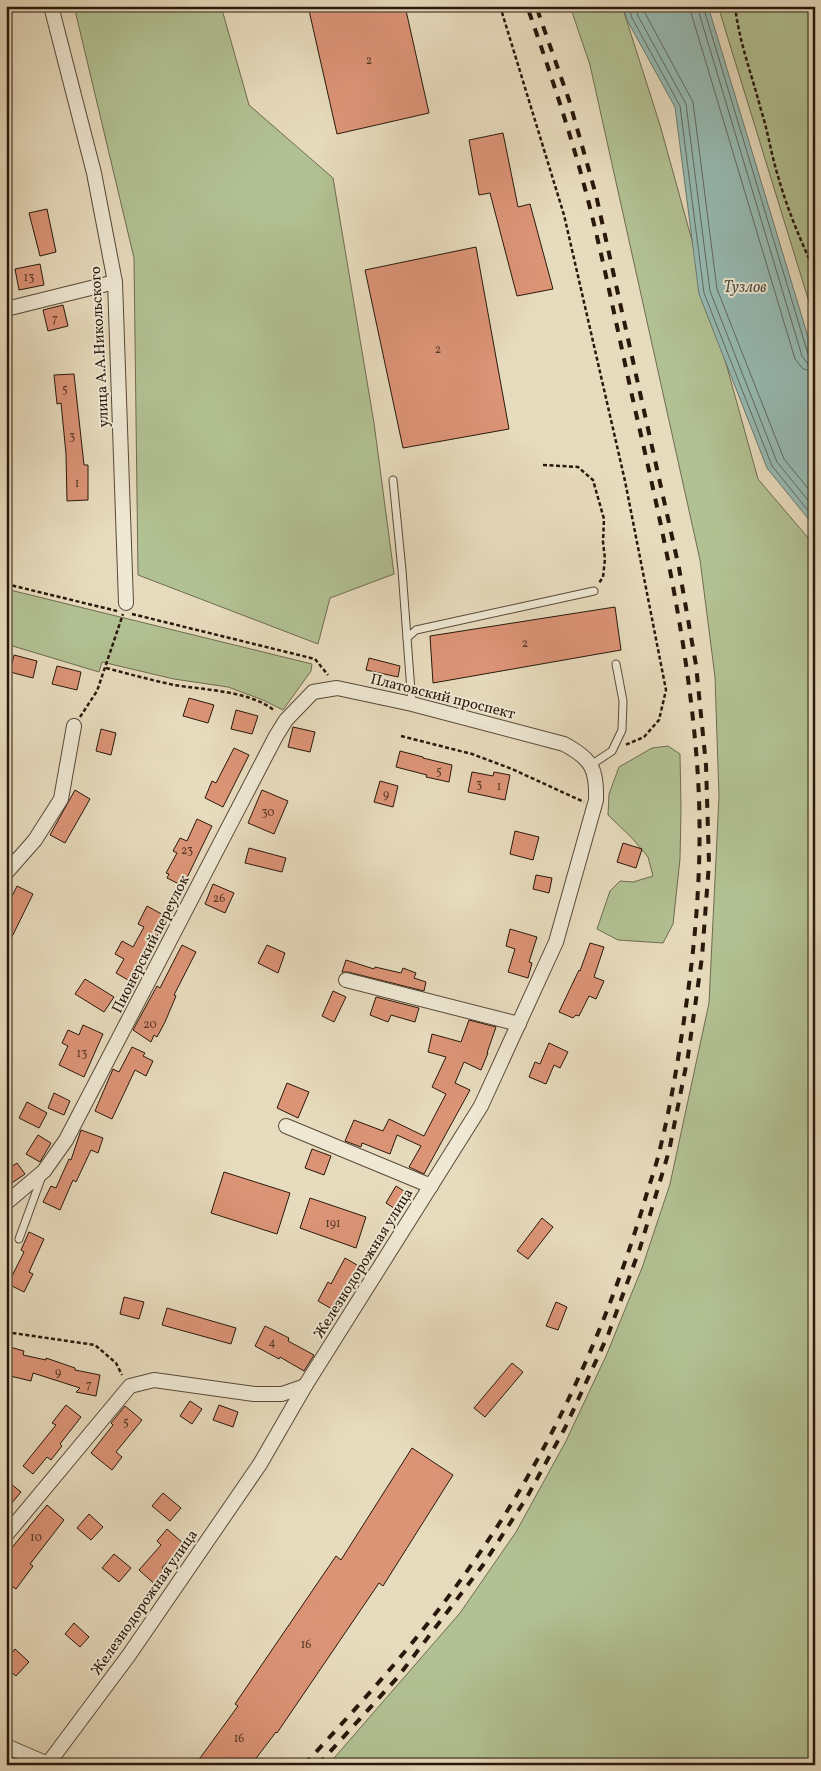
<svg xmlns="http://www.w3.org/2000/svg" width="821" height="1771" viewBox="0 0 821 1771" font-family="Vollkorn,serif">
<rect width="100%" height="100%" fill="#e7dbbd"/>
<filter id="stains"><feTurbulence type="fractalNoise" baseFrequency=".004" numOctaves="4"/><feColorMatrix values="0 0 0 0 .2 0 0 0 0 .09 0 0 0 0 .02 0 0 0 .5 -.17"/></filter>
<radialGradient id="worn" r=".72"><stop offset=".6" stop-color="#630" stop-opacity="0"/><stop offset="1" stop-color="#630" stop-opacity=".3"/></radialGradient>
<g fill="#b2c193" stroke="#6e6c4f">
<polygon points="74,6 221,6 249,105 333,178 374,423 394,574 330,598 318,644 138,575 134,258"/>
<polygon points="570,6 622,6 660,125 758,479 815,546 815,1765 328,1765 460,1613 516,1532 566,1441 606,1356 642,1268 670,1184 709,1003 719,796 715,677 700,560 590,65"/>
<polygon points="718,6 815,6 815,316 810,305"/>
<polygon points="6,589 312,664 311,671 283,710 263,700 228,687 174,679 102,662 99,672 6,644"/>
<polygon points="668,746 680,754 681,809 680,859 673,924 663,943 618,940 597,929 610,891 620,881 633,882 653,876 648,857 632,838 608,815 609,794 619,767 652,748"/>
<polygon points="8,1220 11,1242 6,1254 6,1221"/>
</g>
<polygon fill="#97bbb4" stroke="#6b7a70" points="623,6 708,6 815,360 815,527 767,468 699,294 675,107 627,20"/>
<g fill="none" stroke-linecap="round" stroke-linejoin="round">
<g stroke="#606a60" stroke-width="1">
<polyline points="629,6 632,18 680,106 704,293 772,466 815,519"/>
<polyline points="635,6 638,16 686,104 710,291 777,462 815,509"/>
<polyline points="643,6 645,13 693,102 717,289 784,459 815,497"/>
<polyline points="689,6 795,359 803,369 815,372"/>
<polyline points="697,6 802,356 807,363 815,364"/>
<polyline points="703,6 808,354 810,357 815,358"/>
</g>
</g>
<g fill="#dc9477" stroke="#29180b">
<polygon points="308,6 405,6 429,113 337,134"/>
<polygon points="503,133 518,207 530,204 553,289 517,296 490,193 479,195 469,140"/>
<polygon points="47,209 56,252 40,256 29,213"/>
<polygon points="476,247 509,429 403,448 365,270"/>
<polygon points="40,264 44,285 19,290 15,269"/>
<polygon points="63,305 68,326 48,331 43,310"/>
<polygon points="74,374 84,465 88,465 88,500 67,501 66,454 61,403 57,404 54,375"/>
<polygon points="615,607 621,650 433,683 430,636"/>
<polygon points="14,655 37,661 33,678 10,672"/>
<polygon points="369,658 400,666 398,677 366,670"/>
<polygon points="57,666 81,672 77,690 52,684"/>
<polygon points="189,698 214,705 208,723 183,716"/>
<polygon points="236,710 258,716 252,734 231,729"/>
<polygon points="293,727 315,732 310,752 288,747"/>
<polygon points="101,729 116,733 111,755 96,751"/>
<polygon points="234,748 249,755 223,807 205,798 212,781 216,783"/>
<polygon points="400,751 423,757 423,758 452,765 449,782 426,777 427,775 396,767"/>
<polygon points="472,772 493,776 494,772 510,775 505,800 468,792"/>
<polygon points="380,781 398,786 393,807 374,802"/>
<polygon points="75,790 90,799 65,843 50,835"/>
<polygon points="262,790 288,801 274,834 248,823"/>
<polygon points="197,819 212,826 183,886 167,878 169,874 166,873 177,853 173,851 180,838 187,841"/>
<polygon points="515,831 539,837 533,860 510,854"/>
<polygon points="623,843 642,849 636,868 617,862"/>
<polygon points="249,848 286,858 282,872 245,863"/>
<polygon points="536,875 552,878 549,893 533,889"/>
<polygon points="213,884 234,893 225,913 205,904"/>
<polygon points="17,886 33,894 6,949 6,909"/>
<polygon points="147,906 167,917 133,983 116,973 124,959 115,954 122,941 133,947 144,927 138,924"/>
<polygon points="510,929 537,937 529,962 532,963 528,978 508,972 515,949 506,946"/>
<polygon points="590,943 604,947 594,977 604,981 596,999 589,996 579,1016 576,1015 573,1018 559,1012 579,970 580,971"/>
<polygon points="182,945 196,952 174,995 176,996 165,1022 157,1037 154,1035 151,1042 133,1030 157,986 160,988"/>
<polygon points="267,945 285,953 278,973 258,963"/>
<polygon points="346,960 374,969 375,967 401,973 403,968 416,973 414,978 426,982 424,991 348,972 342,972"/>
<polygon points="85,979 114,997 104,1012 75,994"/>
<polygon points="333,991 346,997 334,1022 322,1016"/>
<polygon points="376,997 419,1008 415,1022 391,1015 388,1022 370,1015"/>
<polygon points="469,1020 496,1027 487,1053 488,1053 481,1070 464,1062 455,1083 470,1090 424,1174 409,1167 421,1146 397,1135 390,1154 362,1143 361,1147 345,1141 354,1120 383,1131 389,1119 424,1136 446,1094 432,1087 446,1057 428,1052 432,1034 461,1042"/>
<polygon points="83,1025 103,1034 84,1077 59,1065 68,1046 62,1043 68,1030 79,1035"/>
<polygon points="549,1043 568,1052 560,1068 554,1065 546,1084 529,1077 535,1062 540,1064"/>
<polygon points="132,1047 145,1053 143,1056 153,1061 146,1076 135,1070 112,1119 95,1111 113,1069 119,1072"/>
<polygon points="287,1083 309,1092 298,1118 277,1108"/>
<polygon points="54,1093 70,1101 64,1115 48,1108"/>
<polygon points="27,1102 47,1113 39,1128 19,1118"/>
<polygon points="81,1130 103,1138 98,1153 91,1150 76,1182 73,1180 60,1210 43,1202 51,1186 56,1188 69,1159 71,1160"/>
<polygon points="38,1135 51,1143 40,1162 26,1154"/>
<polygon points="312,1149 331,1156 324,1175 305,1168"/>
<polygon points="17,1163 25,1174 6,1187 6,1170"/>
<polygon points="224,1172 290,1193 277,1234 211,1213"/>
<polygon points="396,1186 410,1195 400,1212 386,1203"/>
<polygon points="310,1198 366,1217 356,1248 300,1228"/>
<polygon points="542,1218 553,1227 528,1259 517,1251"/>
<polygon points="29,1232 44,1239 29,1272 33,1274 24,1292 8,1284 24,1252 21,1250"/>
<polygon points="345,1258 364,1269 339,1313 318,1301 328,1282 331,1284"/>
<polygon points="124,1297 144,1302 139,1319 120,1314"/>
<polygon points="556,1302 567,1307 558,1330 546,1326"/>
<polygon points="167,1308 236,1328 231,1344 162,1325"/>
<polygon points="265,1326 289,1338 288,1341 314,1355 304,1371 280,1357 279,1359 255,1346"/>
<polygon points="10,1347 24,1351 23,1355 46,1360 46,1358 75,1368 75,1370 100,1375 96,1396 76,1392 80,1388 33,1373 31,1381 6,1375 6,1366"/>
<polygon points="512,1363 523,1372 485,1417 474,1408"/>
<polygon points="190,1401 202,1409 192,1424 180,1416"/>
<polygon points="66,1405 81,1417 60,1444 62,1446 51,1460 47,1457 33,1474 23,1466 56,1425 52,1423"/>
<polygon points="219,1405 238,1412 233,1427 213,1420"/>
<polygon points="125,1406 142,1420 116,1452 122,1457 112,1470 91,1453 113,1425 111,1423"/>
<polygon points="412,1448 453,1475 383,1586 379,1583 277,1733 276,1732 251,1765 246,1765 238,1759 234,1765 195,1765 238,1706 235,1704 336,1556 341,1560"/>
<polygon points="6,1480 21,1492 6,1510"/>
<polygon points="163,1493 181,1508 170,1521 152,1506"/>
<polygon points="47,1505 64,1520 30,1564 33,1566 16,1589 6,1582 6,1547 10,1550"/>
<polygon points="89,1514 103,1527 91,1540 77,1528"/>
<polygon points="167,1529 183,1543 162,1568 169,1574 158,1587 139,1570 161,1545 157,1541"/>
<polygon points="114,1554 131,1568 119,1582 102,1568"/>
<polygon points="74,1623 89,1637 80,1647 65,1634"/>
<polygon points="15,1649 29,1662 16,1676 6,1668 6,1660"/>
</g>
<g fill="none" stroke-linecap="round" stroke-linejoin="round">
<g stroke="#584938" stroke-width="9">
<g id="service">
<polyline points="393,480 402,570 407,638"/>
<polyline points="412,704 407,638 416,630 594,591"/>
<polyline points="591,765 612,751 622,730 623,701 616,664"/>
<polyline points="19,1239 42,1176"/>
</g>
</g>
<g stroke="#584938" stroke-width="16">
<g id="minor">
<polyline points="51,6 94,173 115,282 126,603"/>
<polyline points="6,309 115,282"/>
<polyline points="6,873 35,840 61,799 74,726"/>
<polyline points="346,980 519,1024"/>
<polyline points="286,1126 431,1186"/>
<path d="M6,1203L44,1171L66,1140L276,736L286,720L313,692L337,688L412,704L564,744C592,759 597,769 596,800L556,942L481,1106L305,1386L260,1464L129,1655L47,1765"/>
<polyline points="6,1535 130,1386 154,1380 254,1394 282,1394 305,1386"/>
<polyline points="6,1746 48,1764"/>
</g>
</g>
<g stroke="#29180b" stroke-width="2.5" stroke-dasharray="4 2.5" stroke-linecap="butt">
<polyline points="500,6 564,215 625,481 666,690 659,720 644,737 625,745"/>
<path d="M735,6C739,42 752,75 761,110C768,131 771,154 778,176C787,209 801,241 815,272"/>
<polyline points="543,465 578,467 593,480 604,519 603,542 605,559 603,577 599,583"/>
<polyline points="6,584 117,611"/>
<polyline points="132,614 315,659 328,675"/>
<path d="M106,668C129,674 151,680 174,685C205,690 251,691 275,711"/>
<polyline points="80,717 97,691 123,614"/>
<polyline points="401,736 472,754 512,769 584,802"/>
<polyline points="6,1332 95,1345 116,1363 122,1375"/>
</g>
<use href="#service" stroke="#efe8d4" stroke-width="7"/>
<use href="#minor" stroke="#efe8d4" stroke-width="14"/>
<g stroke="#29180b" stroke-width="4" stroke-dasharray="9 9" stroke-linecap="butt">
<path d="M304,1765C364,1700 424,1634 474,1561C550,1453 606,1330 644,1203C649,1185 656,1167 660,1149C672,1100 680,1049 687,999C698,921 703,842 697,763C688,643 662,526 635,409C619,338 605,266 587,196C570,131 549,69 527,6"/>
<polyline points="318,1765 397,1678 483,1565 527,1497 565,1428 608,1335 640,1248 669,1151 688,1056 702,957 709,863 706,765 696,665 679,568 596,195 569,100 536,6"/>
</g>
</g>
<g text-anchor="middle" stroke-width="4" stroke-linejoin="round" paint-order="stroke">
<g font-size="12" fill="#563726">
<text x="369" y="64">2</text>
<text x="29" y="281">13</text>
<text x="55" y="322">7</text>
<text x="438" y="353">2</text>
<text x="65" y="393">5</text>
<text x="72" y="440">3</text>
<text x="77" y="487">1</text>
<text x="525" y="647">2</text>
<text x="439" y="775">5</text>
<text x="479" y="788">3</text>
<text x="499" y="790">1</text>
<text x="386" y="798">9</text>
<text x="268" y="816">30</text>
<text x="187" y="854">23</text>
<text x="219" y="902">26</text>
<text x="150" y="1028">20</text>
<text x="82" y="1057">13</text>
<text x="333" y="1227">191</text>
<text x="272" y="1346">4</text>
<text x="58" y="1376">9</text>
<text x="89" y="1388">7</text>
<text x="126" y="1426">5</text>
<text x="36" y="1541">10</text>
<text x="306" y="1648">16</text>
<text x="239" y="1742">16</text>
</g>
<g font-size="15" fill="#29180b" stroke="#efe8d4">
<text transform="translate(99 347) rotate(-93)" y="5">улица А.А.Никольского</text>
<text transform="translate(443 696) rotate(14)" y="5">Платовский проспект</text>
<text transform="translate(150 944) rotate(-63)" y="5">Пионерский переулок</text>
<text transform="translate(363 1263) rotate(-58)" y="5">Железнодорожная улица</text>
<text transform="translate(144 1602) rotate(-55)" y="5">Железнодорожная улица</text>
</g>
<g font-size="16" font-style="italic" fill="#505146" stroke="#efe8d4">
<text x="745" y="292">Тузлов</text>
</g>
</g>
<rect width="821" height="1771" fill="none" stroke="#e7dbbd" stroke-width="25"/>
<rect x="8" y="8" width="806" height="1756" fill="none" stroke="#29180b" stroke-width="2.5"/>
<rect x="12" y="12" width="796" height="1746" fill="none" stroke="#29180b"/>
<rect width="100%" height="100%" filter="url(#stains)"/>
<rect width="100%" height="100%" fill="url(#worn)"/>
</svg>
